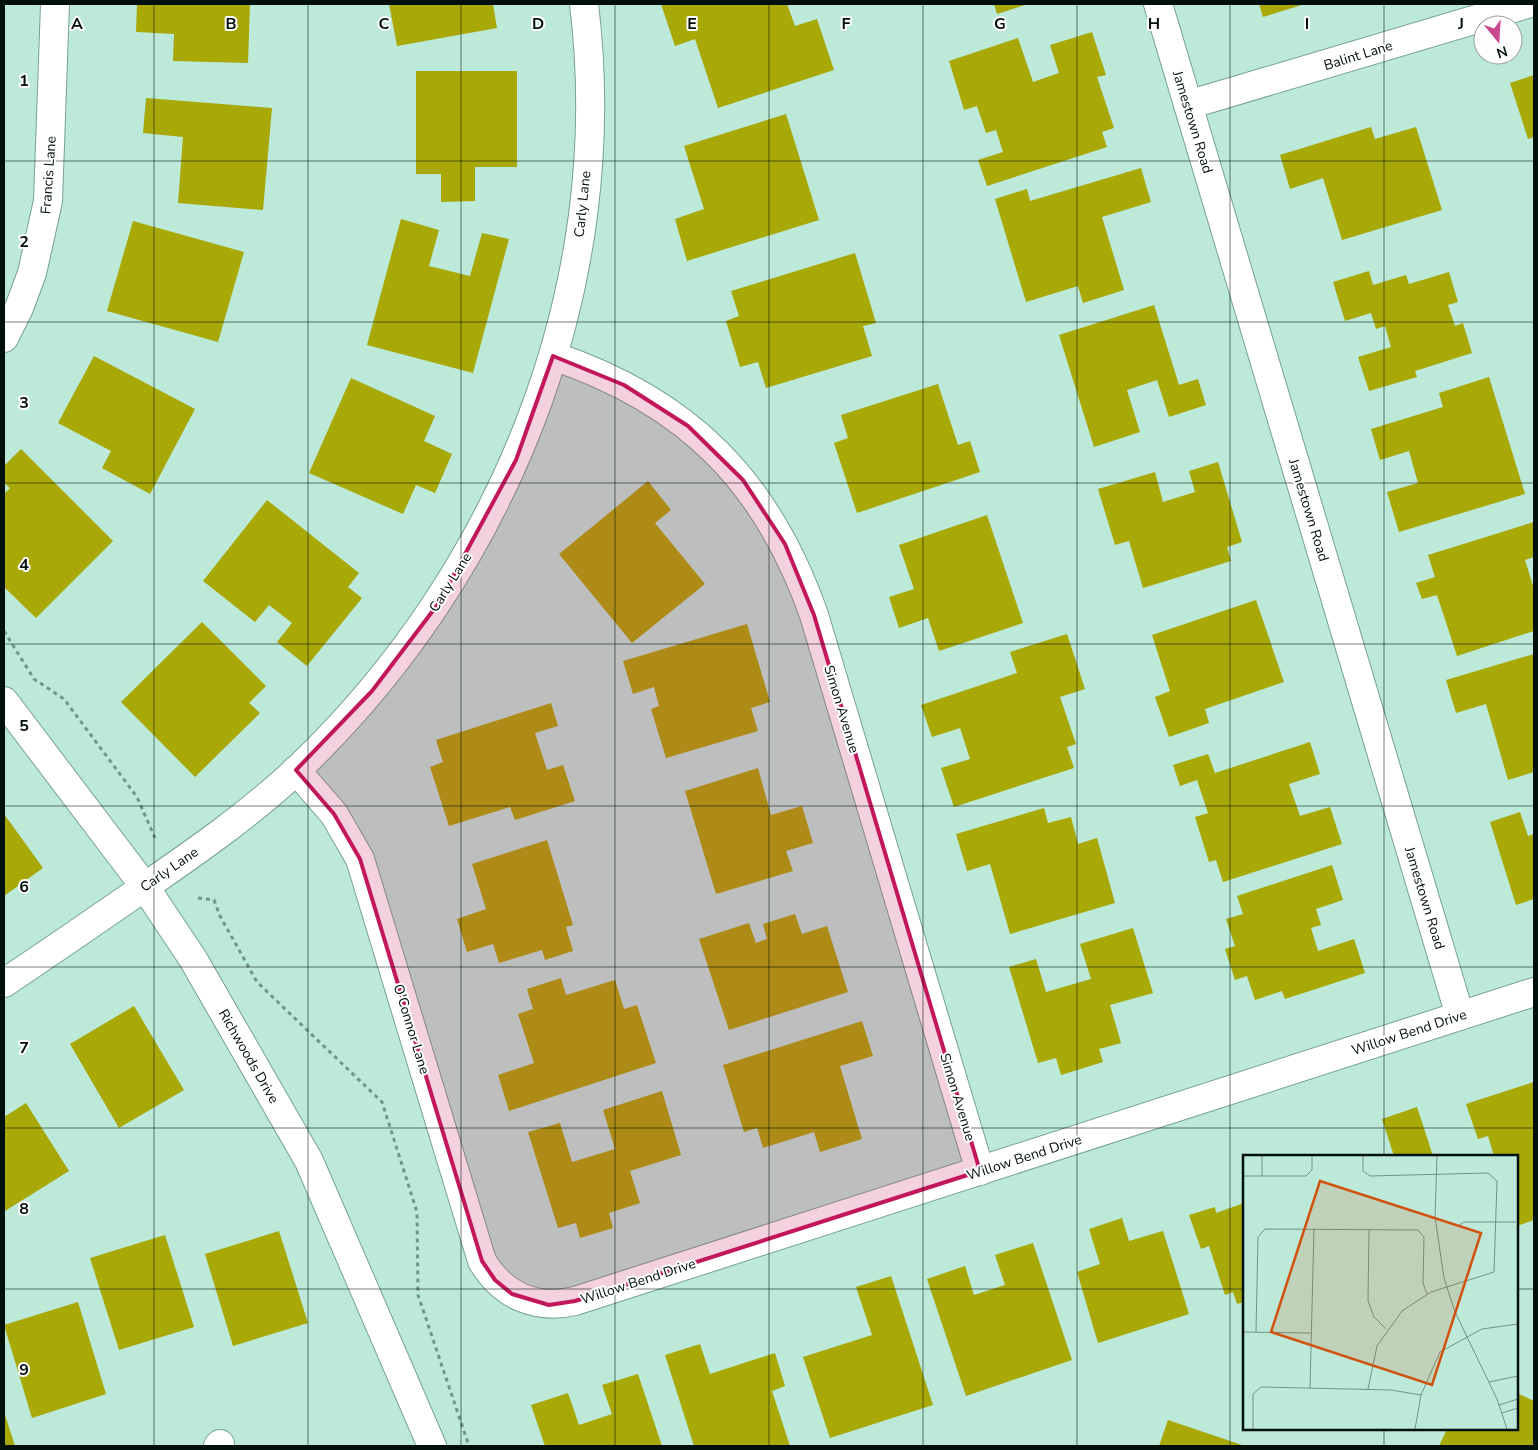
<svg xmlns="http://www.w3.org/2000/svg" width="1538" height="1450" viewBox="0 0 1538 1450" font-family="'Nunito Sans',sans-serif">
<rect width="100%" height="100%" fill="#bce9d8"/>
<g fill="#a8a806">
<polygon points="137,4 250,4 248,63 173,61 174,34 136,32"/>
<polygon points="389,4 493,4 497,28 397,46"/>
<polygon points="661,4 787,4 795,26 817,19 834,70 718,108 695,39 675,46"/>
<polygon points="994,4 1028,4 997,14"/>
<polygon points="1259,4 1305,4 1263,17"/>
<polygon points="1092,32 1106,75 1097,77 1114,128 1102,132 1107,147 987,186 978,160 1003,152 996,130 986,133 977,106 964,110 949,61 1018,38 1033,82 1059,73 1050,45"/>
<polygon points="416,71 517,71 517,167 475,167 475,201 441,202 441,174 416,174"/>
<polygon points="1534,75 1534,137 1528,139 1510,83"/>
<polygon points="146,98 272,108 263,210 178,203 183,137 143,133"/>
<polygon points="786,114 819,220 687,261 675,219 704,209 684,146"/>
<polygon points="1371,127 1375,139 1416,127 1442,210 1342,240 1323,178 1290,189 1280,155"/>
<polygon points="1141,168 1151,202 1102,217 1124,290 1083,303 1078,286 1026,302 995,199 1027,189 1030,201"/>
<polygon points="401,219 439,230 429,266 470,276 482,233 509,239 473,373 367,345"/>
<polygon points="133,221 244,252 218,342 107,311"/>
<polygon points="855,253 876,323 863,326 872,356 766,388 758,362 740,367 726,321 739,316 731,291"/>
<polygon points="1369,271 1373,285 1406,275 1409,284 1449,272 1458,302 1448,305 1455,326 1463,323 1472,353 1415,371 1417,377 1369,391 1358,357 1391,347 1385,326 1376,329 1371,313 1345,321 1333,282"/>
<polygon points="1154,305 1179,385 1198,379 1206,405 1169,417 1157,380 1127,390 1140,432 1094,447 1059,335"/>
<polygon points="94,356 195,409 150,494 102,468 111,451 58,423"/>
<polygon points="1489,377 1525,494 1399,532 1387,492 1418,483 1409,451 1380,460 1371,429 1443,407 1439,393"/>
<polygon points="351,378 435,416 424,441 452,454 435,493 416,485 403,514 309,473"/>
<polygon points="938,384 958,445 970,441 980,472 857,513 834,443 848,438 841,415"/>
<polygon points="21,449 113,541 36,618 4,587 4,494 10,488 4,483 4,466"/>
<polygon points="1218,462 1242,542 1227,547 1231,561 1143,588 1129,541 1115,545 1098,489 1155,472 1163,502 1195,492 1189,471"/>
<polygon points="648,481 671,510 655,523 705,584 632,643 559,554"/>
<polygon points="267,500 359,573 348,587 362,598 307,666 277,642 292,623 269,605 255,622 203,581"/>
<polygon points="987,515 1023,623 939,651 928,618 899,628 889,597 914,589 899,545"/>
<polygon points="1534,522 1534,557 1525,560 1534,589 1534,631 1457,656 1437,595 1422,599 1416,583 1435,577 1428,555"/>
<polygon points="1256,600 1284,682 1205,709 1209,723 1169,737 1155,697 1170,691 1152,635"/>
<polygon points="202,622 266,686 249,703 260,713 195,777 121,702"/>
<polygon points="747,624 770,702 751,708 758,731 666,758 651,709 659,706 654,687 633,694 623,661"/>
<polygon points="1067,634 1085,689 1060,697 1076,744 1067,747 1074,768 954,807 941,768 970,759 960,728 932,737 921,705 1017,673 1010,652"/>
<polygon points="1534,654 1534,772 1508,780 1486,704 1456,713 1446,680"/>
<polygon points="551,703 558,726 535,733 547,770 563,765 575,801 515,820 510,807 449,826 430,767 443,762 436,740"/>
<polygon points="1310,742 1320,774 1289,784 1300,816 1330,807 1342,844 1223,882 1216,860 1209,862 1195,817 1208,813 1197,780 1180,786 1173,765 1208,754 1215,773"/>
<polygon points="758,768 771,815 802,806 813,843 786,851 793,871 716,894 685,791"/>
<polygon points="1044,808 1048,823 1071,817 1078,844 1097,838 1115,903 1010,934 990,864 967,871 956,834"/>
<polygon points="1520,812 1528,836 1534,834 1534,899 1516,905 1490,822"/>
<polygon points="4,814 43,868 4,896"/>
<polygon points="547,840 573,925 566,927 573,951 545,960 542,950 499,963 493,944 467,952 457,919 486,909 472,864"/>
<polygon points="1332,865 1343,900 1316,909 1321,925 1311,928 1318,951 1354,939 1365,973 1285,999 1282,991 1255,1000 1247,976 1235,980 1225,949 1235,946 1226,919 1243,914 1237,896"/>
<polygon points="795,914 802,934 827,926 848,992 729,1030 699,939 749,923 756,943 767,939 763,924"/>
<polygon points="1133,928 1153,993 1110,1005 1121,1043 1099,1049 1103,1062 1061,1075 1056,1058 1038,1063 1009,967 1036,959 1046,992 1091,979 1080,944"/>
<polygon points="561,978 566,995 615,980 624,1009 637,1005 656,1063 509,1111 498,1075 534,1063 518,1014 533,1009 527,989"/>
<polygon points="134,1006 184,1090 119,1128 70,1044"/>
<polygon points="862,1021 873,1056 840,1066 862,1139 820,1152 814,1132 763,1148 757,1128 744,1132 723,1065"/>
<polygon points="1534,1082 1534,1220 1517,1226 1517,1156 1494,1156 1488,1136 1478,1139 1466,1104"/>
<polygon points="662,1091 681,1155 630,1171 640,1203 609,1213 613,1228 580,1238 576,1223 558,1228 528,1132 560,1123 572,1162 615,1149 603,1110"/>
<polygon points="26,1103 69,1171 5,1211 4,1117"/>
<polygon points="1417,1107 1433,1156 1394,1156 1382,1119"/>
<polygon points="1244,1203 1244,1302 1237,1304 1233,1292 1225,1295 1209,1246 1201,1249 1189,1215 1215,1207 1216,1213"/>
<polygon points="1122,1218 1129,1241 1163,1231 1189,1314 1098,1343 1077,1272 1100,1264 1089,1229"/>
<polygon points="279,1231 308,1323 233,1346 205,1254"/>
<polygon points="165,1235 194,1327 119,1350 90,1258"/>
<polygon points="1033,1243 1072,1360 966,1396 927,1279 965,1266 974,1295 1005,1285 995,1255"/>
<polygon points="891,1276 933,1405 830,1438 803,1357 872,1335 856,1287"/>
<polygon points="78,1302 106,1394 32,1418 4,1325"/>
<polygon points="700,1344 710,1374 775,1353 785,1386 772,1391 790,1446 694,1446 665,1355"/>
<polygon points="638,1374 662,1446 545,1446 531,1405 568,1393 579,1425 612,1414 602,1385"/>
<polygon points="1517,1393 1534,1401 1534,1446 1439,1446 1447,1429 1517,1429"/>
<polygon points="4,1412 15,1446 4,1446"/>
<polygon points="1168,1420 1245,1446 1159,1446"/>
</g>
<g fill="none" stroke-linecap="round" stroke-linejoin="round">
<g stroke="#77a292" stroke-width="30">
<g id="minor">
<polyline points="1158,4 1460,1016"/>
<polyline points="1188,105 1527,4"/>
<polyline points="4,338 19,308 32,273 48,201 55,4"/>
<path d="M553,356C687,401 767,481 814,615L980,1171"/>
<path d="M296,770L334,814L360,859L482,1261C503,1296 536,1310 575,1301L1534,992"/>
<path d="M4,983C46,955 88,926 130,897C188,857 247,817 299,768C503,573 619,288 584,4"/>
<polyline points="218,1446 220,1444"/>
</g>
</g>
<g stroke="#77a292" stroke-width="30">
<polyline id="tertiary" points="4,701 145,887 193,959 309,1161 432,1446"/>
</g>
<g stroke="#749589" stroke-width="3" stroke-dasharray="4 4" stroke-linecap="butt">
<polyline points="4,631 34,679 64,699 137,797 155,838"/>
<polyline points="198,898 214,900 220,916 257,982 382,1102 417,1212 418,1295 469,1446"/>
</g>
<use href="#minor" stroke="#fff" stroke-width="28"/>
<use href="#tertiary" stroke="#fff" stroke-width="28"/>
</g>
<path fill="#c2185b" fill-opacity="0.2" stroke="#c2185b" stroke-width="4" stroke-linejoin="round" d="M553,356L624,385L688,426L743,480L785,544L814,615L980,1171L575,1301L549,1305L512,1294L495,1280L482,1261L360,859L334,814L296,770L372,691L438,604L516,460Z"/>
<path fill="none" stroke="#02100b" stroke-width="1" stroke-opacity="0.55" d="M154,4V1446M308,4V1446M461,4V1446M615,4V1446M769,4V1446M923,4V1446M1077,4V1446M1230,4V1446M1384,4V1156M4,161H1534M4,322H1534M4,483H1534M4,644H1534M4,806H1534M4,967H1534M4,1128H1534M4,1289H1244M1517,1289H1534M1384,1429V1446"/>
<g text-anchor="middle" stroke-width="4" stroke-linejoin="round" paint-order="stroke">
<g font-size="14" fill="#02100b" stroke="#fefefe">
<text transform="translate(1358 55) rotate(-17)" y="5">Balint Lane</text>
<text transform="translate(1193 122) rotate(73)" y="5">Jamestown Road</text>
<text transform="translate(48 175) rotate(-86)" y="5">Francis Lane</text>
<text transform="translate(582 204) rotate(-84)" y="5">Carly Lane</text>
<text transform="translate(1309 510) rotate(73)" y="5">Jamestown Road</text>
<text transform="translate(450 582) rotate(-58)" y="5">Carly Lane</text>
<text transform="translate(842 709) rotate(73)" y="5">Simon Avenue</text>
<text transform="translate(169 869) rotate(-35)" y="5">Carly Lane</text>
<text transform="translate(1425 898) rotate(73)" y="5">Jamestown Road</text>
<text transform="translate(412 1029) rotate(73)" y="5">O'Connor Lane</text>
<text transform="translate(1409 1032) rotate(-18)" y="5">Willow Bend Drive</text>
<text transform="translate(249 1056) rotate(60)" y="5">Richwoods Drive</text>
<text transform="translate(958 1097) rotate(73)" y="5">Simon Avenue</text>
<text transform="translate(1024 1157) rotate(-18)" y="5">Willow Bend Drive</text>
<text transform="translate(638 1281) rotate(-18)" y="5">Willow Bend Drive</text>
</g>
</g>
<g transform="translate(1243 1155)">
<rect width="275" height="275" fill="#bce9d8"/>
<path fill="none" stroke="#729286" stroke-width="1" d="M120,1V16L127,21L245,18L254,26L251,117L188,137L159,156L134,191L125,234M194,1L192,62L201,123L212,157L254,244L264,274M0,21H63L69,15V1M19,21V1M215,71L221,67H273M126,74L125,146L131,162L143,174M0,177L68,178M13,177L15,82L22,74L175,75L181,82L180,128L184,139M246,227L275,221M67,233L71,74M256,250L275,244M259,258L275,253M10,274V239L18,232L148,235L178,240M172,274L178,240L197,197L239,174L275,169"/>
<path fill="#d1520c" fill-opacity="0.15" stroke="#d1520c" stroke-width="2.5" d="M77,26L238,78L189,230L28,177Z"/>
<rect width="275" height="275" fill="none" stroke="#02100b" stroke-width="2.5"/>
</g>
<g font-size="16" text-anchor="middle" font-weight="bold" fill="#02100b" stroke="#fefefe" stroke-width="4" stroke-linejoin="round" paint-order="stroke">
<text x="77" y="29">A</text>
<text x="231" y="29">B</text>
<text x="384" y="29">C</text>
<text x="538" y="29">D</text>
<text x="692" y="29">E</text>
<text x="846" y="29">F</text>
<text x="1000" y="29">G</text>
<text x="1154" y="29">H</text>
<text x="1307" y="29">I</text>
<text x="1461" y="29">J</text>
<text x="24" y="86">1</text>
<text x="24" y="247">2</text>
<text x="24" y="408">3</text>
<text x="24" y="570">4</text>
<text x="24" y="731">5</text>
<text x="24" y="892">6</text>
<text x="24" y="1053">7</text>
<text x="24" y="1214">8</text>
<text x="24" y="1375">9</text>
</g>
<rect width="1538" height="1450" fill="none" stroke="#02100b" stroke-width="10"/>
<g transform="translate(1498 40) rotate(162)"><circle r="24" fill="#fefefe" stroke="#999f9d"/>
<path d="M0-4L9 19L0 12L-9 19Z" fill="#c9478f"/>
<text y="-8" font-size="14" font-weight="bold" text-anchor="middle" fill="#02100b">N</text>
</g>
</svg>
